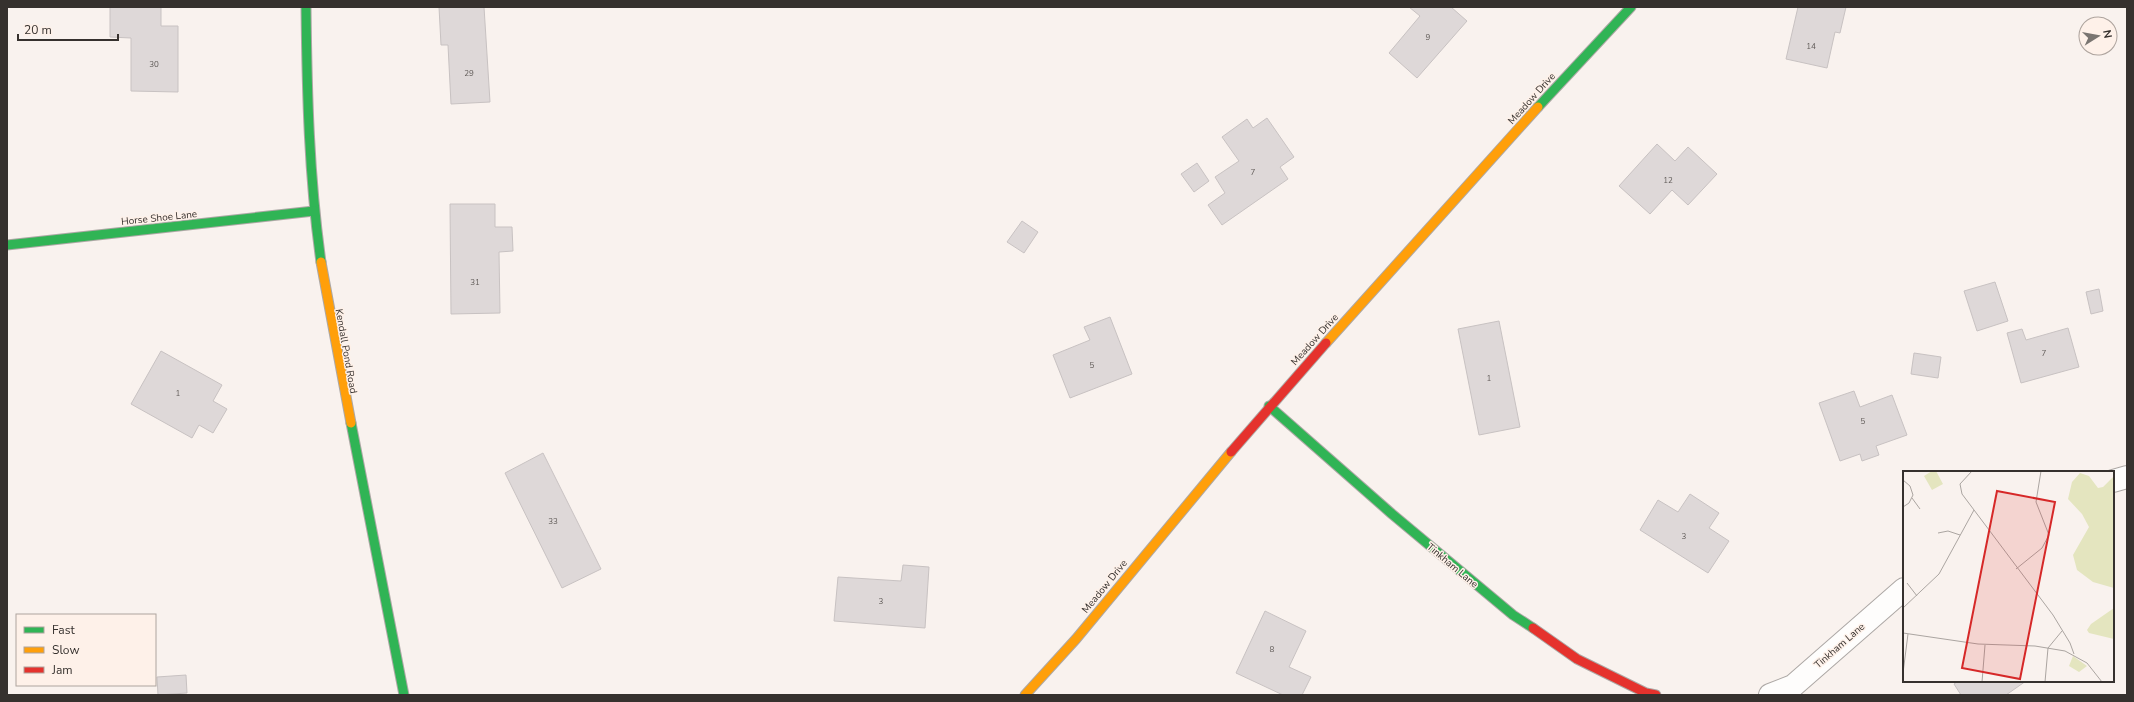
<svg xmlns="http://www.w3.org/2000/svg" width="2134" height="702" viewBox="0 0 2134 702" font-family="'Nunito Sans',sans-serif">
<rect width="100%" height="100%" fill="#f9f2ee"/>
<g fill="#ded8d8" stroke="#c8c2c2">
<polygon points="110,7 161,7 161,26 178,26 178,92 131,91 131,38 110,37"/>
<polygon points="439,7 484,7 490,102 451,104 448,45 441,45"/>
<polygon points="1409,7 1451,7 1467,21 1417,78 1389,53 1420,16"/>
<polygon points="1798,7 1846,7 1840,33 1835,32 1827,68 1786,59"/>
<polygon points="1267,118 1294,157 1280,167 1288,179 1222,225 1208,205 1225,193 1215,177 1239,161 1222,137 1247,119 1253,128"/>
<polygon points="1657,144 1675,161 1688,147 1717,174 1688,205 1672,190 1650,214 1619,186"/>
<polygon points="1197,163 1209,181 1194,192 1181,174"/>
<polygon points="450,204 495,204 495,227 512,227 513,251 499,252 500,313 451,314"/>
<polygon points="1022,221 1038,232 1024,253 1007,242"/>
<polygon points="1995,282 2008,321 1977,331 1964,291"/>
<polygon points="2099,289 2103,311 2091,314 2086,292"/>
<polygon points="1110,317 1132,374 1070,398 1053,355 1090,340 1084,327"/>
<polygon points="1499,321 1520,427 1479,435 1458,329"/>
<polygon points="2068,328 2079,367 2021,383 2007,333 2022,329 2026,340"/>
<polygon points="161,351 222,385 213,401 227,409 213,433 199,425 192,438 131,404"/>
<polygon points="1914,353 1941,357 1938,378 1911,374"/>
<polygon points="1854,391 1860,407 1892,395 1907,435 1876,446 1879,455 1862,461 1860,454 1840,461 1819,403"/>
<polygon points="543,453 601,569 562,588 505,473"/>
<polygon points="1690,494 1719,513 1709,528 1729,541 1708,573 1640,530 1658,500 1678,512"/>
<polygon points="903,565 929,567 925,628 834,621 838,577 901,581"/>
<polygon points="1265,611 1306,631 1289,667 1311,677 1302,695 1283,695 1236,673"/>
<polygon points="186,675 187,693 158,695 157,677"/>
<polygon points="1958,681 2026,681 2006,695 1961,695 1954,684"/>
</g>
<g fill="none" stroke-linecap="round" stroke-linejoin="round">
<g stroke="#ada8a5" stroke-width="24">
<g id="street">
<polyline points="2113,481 2127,477"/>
<polyline points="1770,695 1793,686 1904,589"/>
</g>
</g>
<g stroke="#ada8a5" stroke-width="11">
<g id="fast">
<path d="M306,7C307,93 309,177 321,262"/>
<polyline points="1538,107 1631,7"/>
<polyline points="7,245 314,211"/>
<polyline points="1269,406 1392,514 1513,615 1533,628"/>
<polyline points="351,423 404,695"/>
</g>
</g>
<g stroke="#ada8a5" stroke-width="11">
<g id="slow">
<polyline points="321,262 351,423"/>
<polyline points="1326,343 1538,107"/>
<polyline points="1025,695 1076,639 1231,452"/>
</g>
</g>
<g stroke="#ada8a5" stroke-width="11">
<g id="jam">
<polyline points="1231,452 1326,343"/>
<polyline points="1533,628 1577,659 1646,693 1656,695"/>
</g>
</g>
<use href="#street" stroke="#fefdfc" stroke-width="22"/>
<use href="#fast" stroke="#30b455" stroke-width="9"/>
<use href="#slow" stroke="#ff9f0a" stroke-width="9"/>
<use href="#jam" stroke="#e5322d" stroke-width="9"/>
</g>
<g text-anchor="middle" stroke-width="3" stroke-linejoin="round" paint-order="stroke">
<g font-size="8" fill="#605b58">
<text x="1428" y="40">9</text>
<text x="1811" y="49">14</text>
<text x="154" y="67">30</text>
<text x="469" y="76">29</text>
<text x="1253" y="175">7</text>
<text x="1668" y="183">12</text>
<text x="475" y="285">31</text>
<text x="2044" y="356">7</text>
<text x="1092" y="368">5</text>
<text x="1489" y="381">1</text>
<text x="178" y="396">1</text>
<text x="1863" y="424">5</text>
<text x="553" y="524">33</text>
<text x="1684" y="539">3</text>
<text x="881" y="604">3</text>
<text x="1272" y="652">8</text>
</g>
<g font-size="10" fill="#36312e" stroke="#fef1e9">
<text transform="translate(1531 98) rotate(-48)" y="4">Meadow Drive</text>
<text transform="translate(159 217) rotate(-6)" y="4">Horse Shoe Lane</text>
<text transform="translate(1314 339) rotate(-48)" y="4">Meadow Drive</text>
<text transform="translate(347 351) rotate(80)" y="4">Kendall Pond Road</text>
<text transform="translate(1453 565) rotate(40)" y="4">Tinkham Lane</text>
<text transform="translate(1104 586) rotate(-51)" y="4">Meadow Drive</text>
<text transform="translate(1839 645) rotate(-41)" y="4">Tinkham Lane</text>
</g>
</g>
<g transform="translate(1903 471)">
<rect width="211" height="211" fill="#f9f2ee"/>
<path d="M29,0H33L40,13L29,19L21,5ZM177,2L186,5L195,17L200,16L211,5V117L190,111L174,99L170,84L186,56L179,43L165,28L169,11ZM211,137V168L186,162L184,159L188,153ZM170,185L184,195L176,201L166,195Z" fill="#e4e5bf"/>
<path fill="none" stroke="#aba5a1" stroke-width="1" d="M69,0L57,13L59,23L150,144L167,172L171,183M0,9L7,15L10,24L6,32L0,36M9,27L17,38M35,62L45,60L57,64M113,98L139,77L146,64L133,31L138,0M4,112L14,125M0,137L36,103L71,39M0,162L75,173L132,175L162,180L184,192L199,211M0,202L5,163M79,211L82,174M142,211L145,177L159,160"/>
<path fill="#d62828" fill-opacity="0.15" stroke="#d62828" stroke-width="2" d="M94,20L152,31L117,208L59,197Z"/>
<rect width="211" height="211" fill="none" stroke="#36312e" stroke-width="2"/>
</g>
<rect width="2134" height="702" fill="none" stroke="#36312e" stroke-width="16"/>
<rect x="16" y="614" width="140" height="72" fill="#fef1e9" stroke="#aea49e"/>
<rect x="24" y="627" width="20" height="6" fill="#30b455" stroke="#aea49e"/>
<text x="52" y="634" font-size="12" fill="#36312e">Fast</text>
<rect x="24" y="647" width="20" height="6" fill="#ff9f0a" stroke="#aea49e"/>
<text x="52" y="654" font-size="12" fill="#36312e">Slow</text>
<rect x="24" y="667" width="20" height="6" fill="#e5322d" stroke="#aea49e"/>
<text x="52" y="674" font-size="12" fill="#36312e">Jam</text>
<g transform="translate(2098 36) rotate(79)"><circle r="19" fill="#fef1e9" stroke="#aea49e"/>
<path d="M0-3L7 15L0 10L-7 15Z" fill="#7a7571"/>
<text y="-6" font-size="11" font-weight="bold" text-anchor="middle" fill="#36312e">N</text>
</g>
<path d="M18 34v6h100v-6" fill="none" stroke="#36312e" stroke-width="2"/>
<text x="24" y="34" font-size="12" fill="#36312e" stroke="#fef1e9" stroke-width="3" paint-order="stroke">20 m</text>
</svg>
